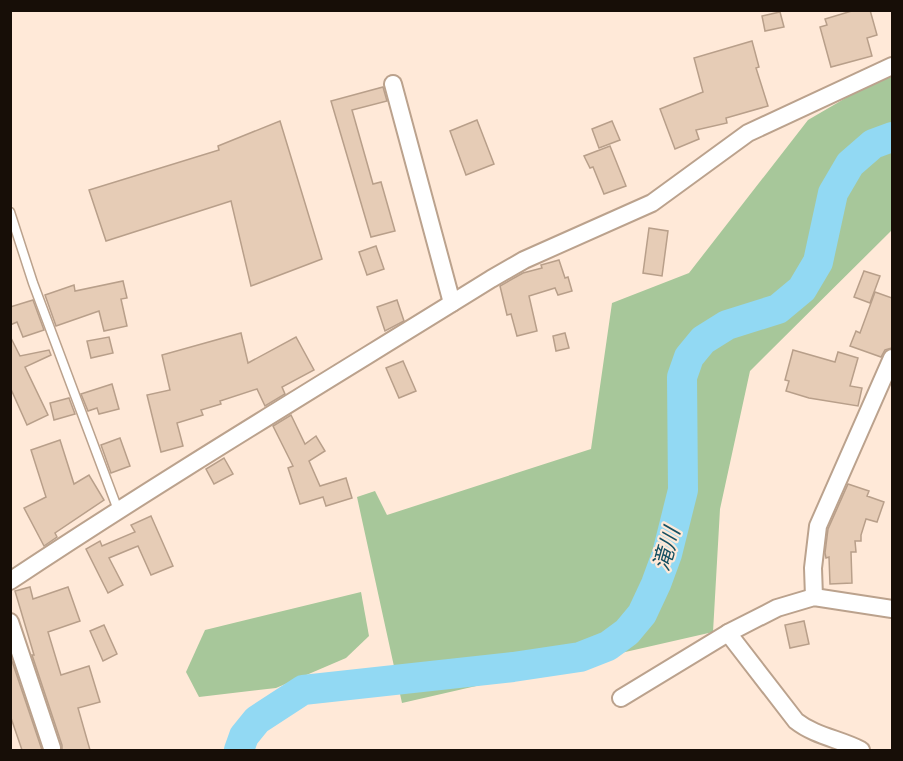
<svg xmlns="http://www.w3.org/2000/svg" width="903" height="761" viewBox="0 0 903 761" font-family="Barlow,'Noto Sans JP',sans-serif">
<rect width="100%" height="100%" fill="#ffe9d8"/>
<g fill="#a7c79a">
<polygon points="892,71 892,230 750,371 720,509 713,632 402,703 357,497 375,491 387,515 591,449 612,303 689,273 808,120"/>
<polygon points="361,592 369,636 346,658 276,688 199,697 186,672 205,630"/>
</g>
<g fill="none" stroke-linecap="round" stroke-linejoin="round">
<polyline stroke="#92d9f3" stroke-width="30" points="239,750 244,736 257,720 303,690 513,667 580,657 608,646 627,632 642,614 656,584 667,554 683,490 682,377 689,357 703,340 727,325 778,309 802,289 818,262 833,193 850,164 873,144 892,137"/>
</g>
<g fill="#e6ccb6" stroke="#b89f8a" stroke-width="1.5">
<polygon points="855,10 870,10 877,35 867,38 872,56 831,67 820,27 827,25 825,19"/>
<polygon points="780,12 784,27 765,31 762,16"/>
<polygon points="752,41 759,67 756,68 768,106 726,118 727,123 696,130 699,139 675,149 660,109 703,92 694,58"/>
<polygon points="383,87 387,101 352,110 373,184 381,182 395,231 371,237 331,101"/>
<polygon points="477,120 494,164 466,175 450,131"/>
<polygon points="280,121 322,259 251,286 231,201 106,241 89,190 219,150 218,146"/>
<polygon points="612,121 620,140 599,148 592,129"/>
<polygon points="610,146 626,186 604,194 593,167 590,168 584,156"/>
<polygon points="649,228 668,231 662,276 643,273"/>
<polygon points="376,246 384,269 367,275 359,252"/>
<polygon points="559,260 565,278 568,277 572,291 558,295 555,288 529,296 537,331 517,336 511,314 507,315 500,286 523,273 542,268 541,265"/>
<polygon points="864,271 880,276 870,303 854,297"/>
<polygon points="123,281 127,298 121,299 127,326 104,331 99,311 56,326 45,295 74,285 75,291"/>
<polygon points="875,292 892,298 892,348 885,350 881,357 850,346 856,331 860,333"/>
<polygon points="33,300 44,330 23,337 17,322 10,325 10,307"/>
<polygon points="397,300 404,321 385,331 377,307"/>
<polygon points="241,333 248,363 296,337 314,370 282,387 285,394 265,406 257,389 220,401 221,404 201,410 203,415 177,423 183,446 161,452 147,395 170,390 162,355"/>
<polygon points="565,333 569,348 556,351 553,336"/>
<polygon points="10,336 20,356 49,350 51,355 25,367 48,415 27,425 10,387"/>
<polygon points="109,337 113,353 91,358 87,341"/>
<polygon points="793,350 835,362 838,352 858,358 850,386 862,388 858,406 809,398 786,391 789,381 785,380"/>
<polygon points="403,361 416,391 399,398 386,368"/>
<polygon points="112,384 119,409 99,414 97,408 88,411 81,394"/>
<polygon points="69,398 75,414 54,420 50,403"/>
<polygon points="291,415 305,444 316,436 325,451 309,461 320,486 346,478 352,498 326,506 323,497 300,504 288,468 293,466 273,426"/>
<polygon points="120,438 130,466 111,473 101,445"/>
<polygon points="60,440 74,484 89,475 104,500 55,533 57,537 44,546 24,508 46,497 31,450"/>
<polygon points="224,458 233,474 214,484 206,469"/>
<polygon points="848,484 869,491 867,496 884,502 877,522 866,519 861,535 861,541 855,541 856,552 851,552 852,583 830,584 829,557 826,558 825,553 828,529"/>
<polygon points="151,516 173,566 151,575 138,546 109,558 123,585 108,593 86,549 100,541 102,546 135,532 131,525"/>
<polygon points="30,587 33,599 68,587 80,621 48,632 61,675 89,666 100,702 78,708 90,750 62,750 62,745 32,655 34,655 15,591"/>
<polygon points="804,621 809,644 790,648 785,625"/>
<polygon points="104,625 117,654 103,661 90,631"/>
<polygon points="10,661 12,661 42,750 22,750 10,715"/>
</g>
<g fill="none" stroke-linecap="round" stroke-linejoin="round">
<g stroke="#bba28d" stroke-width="11">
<polyline id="lane" points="10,212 33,283 118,510"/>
</g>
<g stroke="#bba28d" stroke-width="20">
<g id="street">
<polyline points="393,84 452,303"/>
<path d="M10,581C168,476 330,379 491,279L524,260L652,203L748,133L892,66"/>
<polyline points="814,597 813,568 818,526 892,358"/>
<polyline points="10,622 52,748"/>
<path d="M728,633L796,721C815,736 840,739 861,750"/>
<polyline points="621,698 728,633 777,608 814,597 892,609"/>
</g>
</g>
<use href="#lane" stroke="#fff" stroke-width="8"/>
<use href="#street" stroke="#fff" stroke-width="16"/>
</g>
<g text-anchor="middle" stroke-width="4.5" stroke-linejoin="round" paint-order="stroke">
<g font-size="22" font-style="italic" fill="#165062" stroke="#ffe9d8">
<text transform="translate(666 549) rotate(-74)" y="8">滝川</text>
</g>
</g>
<rect width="903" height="761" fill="none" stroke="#170e07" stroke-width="24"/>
</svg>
